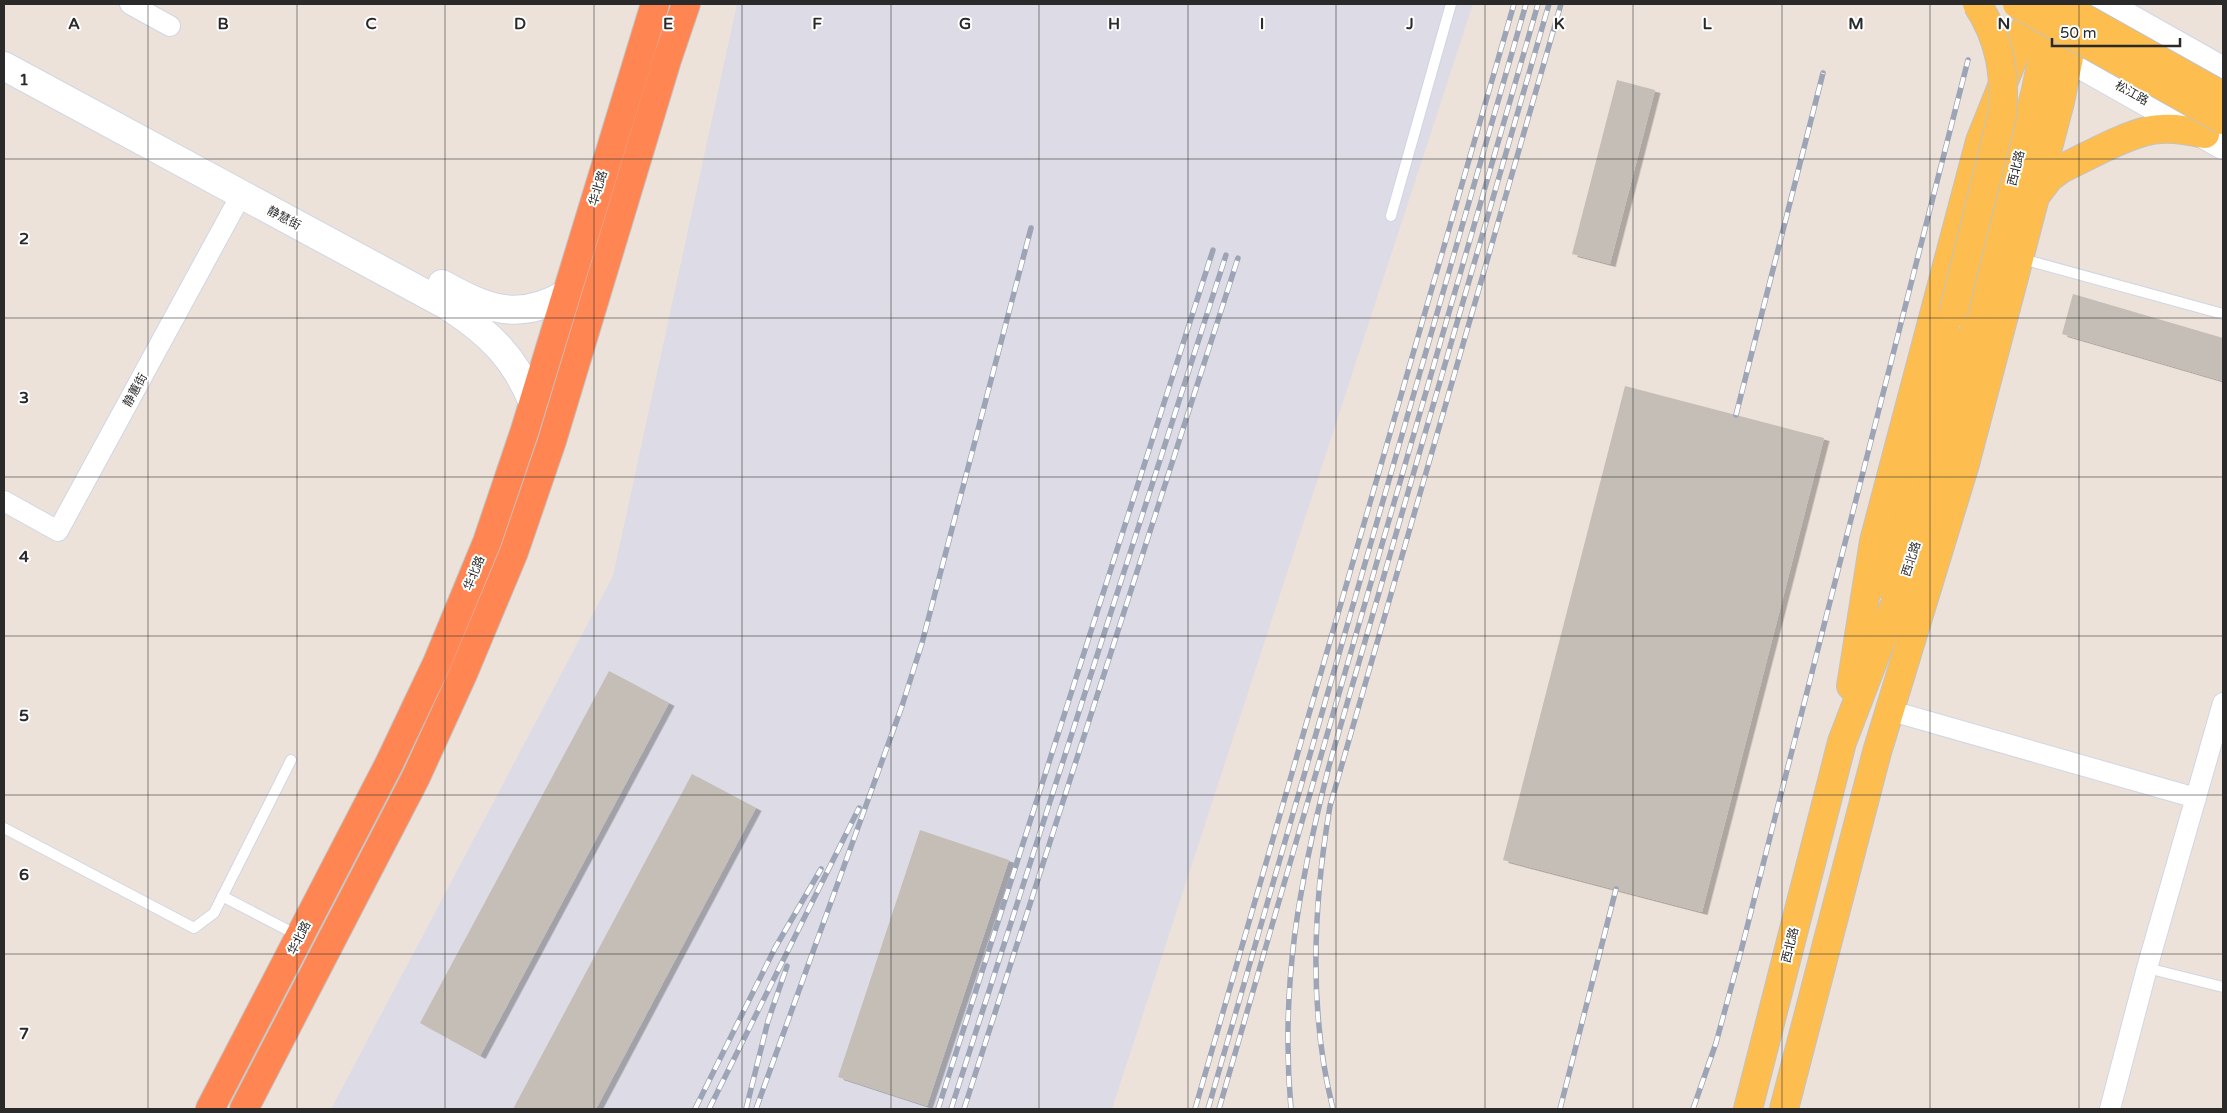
<svg xmlns="http://www.w3.org/2000/svg" width="2227" height="1113" viewBox="0 0 2227 1113" font-family="'Varela Round','Noto Sans SC',sans-serif">
<defs>
<filter id="shadow"><feDropShadow dx="5.5" dy="3" stdDeviation="0" flood-color="#0004"/></filter>
</defs>
<rect width="100%" height="100%" fill="#ede2da"/>
<polygon fill="#dddbe5" points="737,4 1473,4 1112,1109 331,1109 613,576"/>
<g fill="#c5beb6" filter="url(#shadow)">
<polygon points="1617,80 1655,90 1610,264 1572,254"/>
<polygon points="2073,294 2223,338 2223,381 2062,334"/>
<polygon points="1625,386 1824,438 1702,912 1503,860"/>
<polygon points="609,671 669,703 480,1056 420,1023"/>
<polygon points="692,774 756,808 596,1109 513,1109"/>
<polygon points="920,830 1009,860 927,1106 838,1077"/>
</g>
<g fill="none" stroke-linecap="round" stroke-linejoin="round">
<g stroke="#cfd6e4" stroke-width="12">
<g id="lane">
<polyline points="1391,216 1451,4"/>
<polyline points="2019,258 2223,314"/>
<polyline points="4,828 194,928 214,913 291,760"/>
<polyline points="222,896 299,936"/>
<polyline points="2147,968 2223,987"/>
</g>
</g>
<g stroke="#cfd6e4" stroke-width="22">
<g id="street">
<polyline points="130,4 170,26"/>
<polyline points="4,501 58,531 241,195"/>
<polyline points="1888,710 2196,798"/>
<polyline points="2110,1109 2147,968 2223,703"/>
</g>
</g>
<g stroke="#cfd6e4" stroke-width="30">
<g id="secondary">
<polyline points="2104,4 2223,71"/>
<polyline points="2061,35 2069,58 2223,145"/>
<path d="M4,66L448,306C488,332 515,357 533,403"/>
<path d="M442,284C487,309 518,322 566,294"/>
</g>
</g>
<g stroke="#c3c3c3" stroke-width="30">
<g id="primary">
<path d="M2037,194L2050,177L2061,169C2087,157 2134,129 2162,129C2177,128 2191,131 2205,134"/>
<polyline points="1874,585 1894,548 1948,337"/>
<polyline points="1851,686 1874,541 1980,141 2035,4"/>
<polyline points="1748,1109 1842,742 1905,578 1941,459 2035,94 2054,4"/>
<polyline points="1784,1109 1877,752 1965,464 2060,102 2078,12"/>
</g>
</g>
<g stroke="#c3c3c3" stroke-width="30">
<g id="highway">
<polyline points="210,1109 389,764 437,663 487,542 525,430 655,4"/>
<polyline points="244,1109 416,777 463,674 514,552 552,441 667,60 686,4"/>
</g>
</g>
<use href="#lane" stroke="#fff" stroke-width="10"/>
<use href="#street" stroke="#fff" stroke-width="20"/>
<use href="#secondary" stroke="#fff" stroke-width="28"/>
<use href="#primary" stroke="#fdbd4f" stroke-width="28"/>
<use href="#highway" stroke="#ff8653" stroke-width="28"/>
<g stroke="#9ca4b6" stroke-width="5.5">
<g id="rail">
<polyline points="1736,415 1823,73"/>
<polyline points="695,1109 775,948 821,869"/>
<polyline points="709,1109 859,808"/>
<polyline points="746,1109 768,1021 787,966"/>
<polyline points="756,1109 902,706 922,643 1031,228"/>
<polyline points="938,1109 1213,250"/>
<polyline points="951,1109 1226,255"/>
<polyline points="964,1109 1238,258"/>
<polyline points="1195,1109 1514,4"/>
<polyline points="1208,1109 1526,4"/>
<polyline points="1219,1109 1538,4"/>
<path d="M1291,1109C1280,986 1299,884 1329,766L1549,4"/>
<path d="M1333,1109C1308,1010 1313,906 1330,806L1561,4"/>
<polyline points="1560,1109 1616,889"/>
<polyline points="1693,1109 1716,1043 1741,951 1968,60"/>
</g>
</g>
<use href="#rail" stroke="#fff" stroke-width="4" stroke-dasharray="11" stroke-linecap="butt"/>
<g stroke="#c3c3c3" stroke-width="30" stroke-linecap="butt">
<g id="primary-bridge">
<polyline points="2017,4 2223,120"/>
<polyline points="2059,4 2223,96"/>
<path d="M1953,314L2002,116C2006,75 2000,39 1977,4"/>
</g>
</g>
<use href="#primary-bridge" stroke="#fdbd4f" stroke-width="28"/>
</g>
<path fill="none" stroke="#2a2a2a" stroke-width="1" stroke-opacity="0.55" d="M148,4V1109M297,4V1109M445,4V1109M594,4V1109M742,4V1109M891,4V1109M1039,4V1109M1188,4V1109M1336,4V1109M1485,4V1109M1633,4V1109M1782,4V1109M1930,4V1109M2079,4V1109M4,159H2223M4,318H2223M4,477H2223M4,636H2223M4,795H2223M4,954H2223"/>
<g text-anchor="middle" stroke-width="4" stroke-linejoin="round" paint-order="stroke">
<g font-size="12" fill="#2a2a2a" stroke="#fff">
<text transform="translate(2132 93) rotate(29)" y="4">松江路</text>
<text transform="translate(2016 168) rotate(-76)" y="4">西北路</text>
<text transform="translate(598 188) rotate(-73)" y="4">华北路</text>
<text transform="translate(284 218) rotate(28)" y="4">静慧街</text>
<text transform="translate(135 390) rotate(-61)" y="4">静蕙街</text>
<text transform="translate(1911 559) rotate(-72)" y="4">西北路</text>
<text transform="translate(474 573) rotate(-68)" y="4">华北路</text>
<text transform="translate(299 938) rotate(-63)" y="4">华北路</text>
<text transform="translate(1790 945) rotate(-76)" y="4">西北路</text>
</g>
</g>
<g font-size="16" text-anchor="middle" font-weight="bold" fill="#2a2a2a" stroke="#fff" stroke-width="4" stroke-linejoin="round" paint-order="stroke">
<text x="74" y="29">A</text>
<text x="223" y="29">B</text>
<text x="371" y="29">C</text>
<text x="520" y="29">D</text>
<text x="668" y="29">E</text>
<text x="817" y="29">F</text>
<text x="965" y="29">G</text>
<text x="1114" y="29">H</text>
<text x="1262" y="29">I</text>
<text x="1410" y="29">J</text>
<text x="1559" y="29">K</text>
<text x="1707" y="29">L</text>
<text x="1856" y="29">M</text>
<text x="2004" y="29">N</text>
<text x="24" y="85">1</text>
<text x="24" y="244">2</text>
<text x="24" y="403">3</text>
<text x="24" y="562">4</text>
<text x="24" y="721">5</text>
<text x="24" y="880">6</text>
<text x="24" y="1039">7</text>
</g>
<rect width="2227" height="1113" fill="none" stroke="#2a2a2a" stroke-width="10"/>
<path d="M2052 38v8h128v-8" fill="none" stroke="#2a2a2a" stroke-width="2.5"/>
<text x="2060" y="38" font-size="15" fill="#2a2a2a" stroke="#ffffff" stroke-width="4" paint-order="stroke">50 m</text>
</svg>
